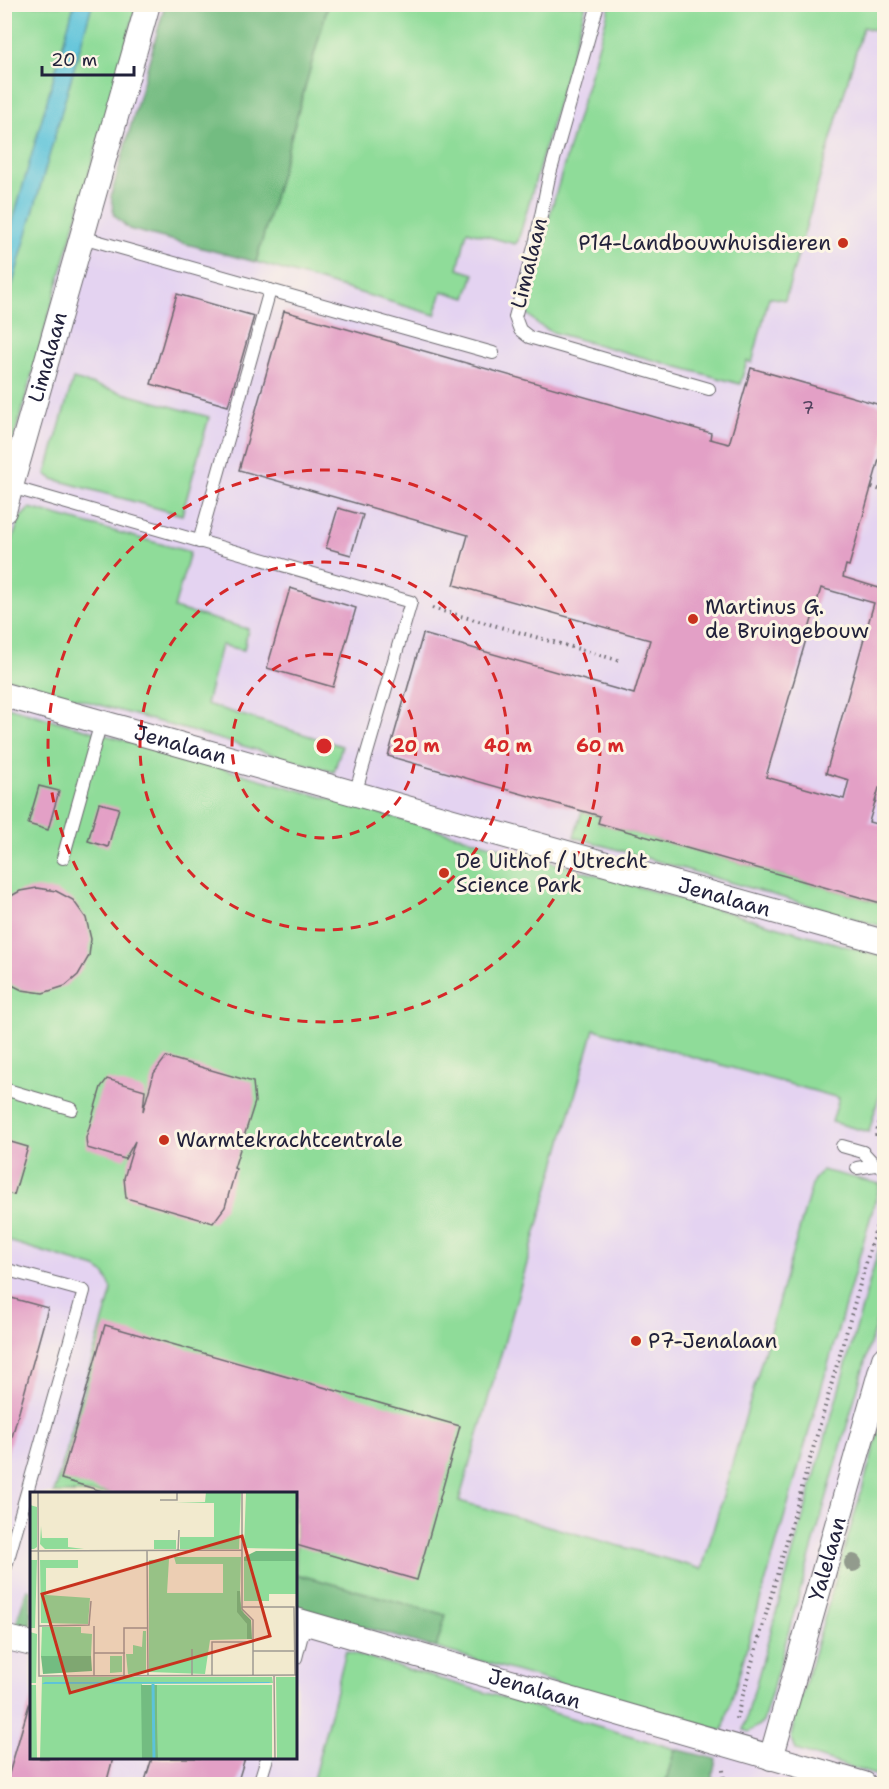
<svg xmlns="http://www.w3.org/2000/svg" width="889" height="1789" viewBox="0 0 889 1789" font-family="'Shantell Sans',sans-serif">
<rect width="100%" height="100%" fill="#fcf5e5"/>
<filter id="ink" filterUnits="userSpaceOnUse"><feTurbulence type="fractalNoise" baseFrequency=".0167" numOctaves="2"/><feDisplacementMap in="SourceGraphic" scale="12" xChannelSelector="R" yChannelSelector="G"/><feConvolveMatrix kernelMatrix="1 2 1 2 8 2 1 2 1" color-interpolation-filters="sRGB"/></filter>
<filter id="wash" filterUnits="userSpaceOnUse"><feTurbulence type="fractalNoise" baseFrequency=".008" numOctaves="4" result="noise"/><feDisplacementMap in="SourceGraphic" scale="24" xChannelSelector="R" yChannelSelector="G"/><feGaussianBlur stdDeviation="1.35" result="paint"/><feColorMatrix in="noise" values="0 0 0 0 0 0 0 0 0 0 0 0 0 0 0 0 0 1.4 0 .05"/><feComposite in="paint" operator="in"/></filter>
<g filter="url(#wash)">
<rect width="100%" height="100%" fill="#f2eace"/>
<path fill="#e4d3f1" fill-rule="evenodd" d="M77,5H884V1784H5L4,253ZM32,1494H296V1758H32Z"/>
<g fill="#8fdc99" stroke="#587f6a" stroke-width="1.5">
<polygon points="4,5 137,5 4,473"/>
<polygon points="328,5 586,5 518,241 515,244 467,231 458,269 474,274 466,298 442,291 435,315 256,262"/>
<polygon points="610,5 884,5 884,33 863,27 785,300 769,297 752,363 747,361 740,384 552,332 537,324 525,311 527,294"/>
<polygon points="73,379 209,417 182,515 53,479 46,474"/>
<polygon points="30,508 190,552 174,608 248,629 244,650 221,645 206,704 342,746 334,772 5,678 5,561 20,518"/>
<polygon points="4,706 884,957 884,1078 869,1132 832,1122 839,1098 594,1029 459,1501 702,1569 813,1181 822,1170 880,1184 723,1730 721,1731 436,1648 445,1615 296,1574 296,1494 54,1493 112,1290 105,1274 96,1268 5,1240"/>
<polygon points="582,811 600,816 599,823 884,904 884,927 574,837"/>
<polygon points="884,1230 884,1295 763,1722 749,1732 743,1730"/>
<polygon points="884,1414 884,1778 796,1750 791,1737 794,1722"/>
<polygon points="346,1651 675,1749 665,1784 312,1784"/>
</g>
<g fill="#73bc81" stroke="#4a6f5e" stroke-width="1.5">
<polygon points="165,5 328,5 256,262 129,229 114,215 111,196"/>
<polygon points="296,1574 446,1615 436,1648 296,1608"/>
<polygon points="27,1589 31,1590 31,1632 15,1627"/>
<polygon points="675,1749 716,1759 713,1773 714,1784 665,1784"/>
</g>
<polygon fill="#5cc3da" stroke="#3f728a" stroke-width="1.5" points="74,5 92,5 5,311 5,249"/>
<g id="blocks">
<g fill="#e3a0c6" fill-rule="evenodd">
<polygon points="177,294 254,316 228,406 151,384"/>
<path d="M284,311L711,433L710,439L729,444L751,368L884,406V442L849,566L846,565L843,577L879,588L884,569V790L879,788L869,822L884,826V904L598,823L600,816L388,756L423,634L634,694L650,640L454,585L468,535L239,470ZM821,588L874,603L826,773L849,780L844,799L766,777Z"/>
<polygon points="338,508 363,515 351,555 326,548"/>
<polygon points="290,588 356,608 333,687 267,668"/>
<polygon points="39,786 59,791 48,830 28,824"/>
<polygon points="99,803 119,808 108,847 88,841"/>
<polygon points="37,888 56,891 73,900 86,918 91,939 89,956 78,975 65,986 43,993 22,990 4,981 4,900 20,891"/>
<polygon points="166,1057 253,1082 255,1102 234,1168 236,1169 225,1207 213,1223 126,1198 124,1178 135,1141 125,1159 87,1148 86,1138 101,1087 107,1079 145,1090 143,1111 154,1073"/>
<polygon points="4,1140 28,1147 14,1195 4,1193"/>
<polygon points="4,1296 48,1308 5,1462 4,1462"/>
<polygon points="105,1325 460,1426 417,1580 296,1545 296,1494 112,1494 61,1479"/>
<polygon points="31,1698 32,1758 113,1758 106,1784 6,1784"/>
<polygon points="152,1758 245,1758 237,1784 144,1784"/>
</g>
</g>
</g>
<g filter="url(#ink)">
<use href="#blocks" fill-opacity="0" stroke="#6b686e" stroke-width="1.5"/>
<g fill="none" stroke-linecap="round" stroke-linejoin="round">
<g stroke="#6b686e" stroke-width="14">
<g id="service">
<polyline points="598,4 549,177 536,240 515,317 520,330 529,337 709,389"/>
<polyline points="82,237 493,353"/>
<polyline points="11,487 411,602 355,794"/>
<polyline points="199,542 270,290"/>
<polyline points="63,858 101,722"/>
<polyline points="4,1089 72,1109"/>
<polyline points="842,1146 863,1152 875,1165"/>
<polyline points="857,1168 875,1165 884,1167"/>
<polyline points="4,1269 84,1291 4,1573"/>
<polyline points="296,1658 305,1623"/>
<polyline points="259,1784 267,1758"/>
</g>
</g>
<g stroke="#6b686e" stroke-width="26">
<g id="minor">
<path id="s1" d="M4,511L148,4"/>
<path id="s2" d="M4,695L884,942"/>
<path id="s3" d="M296,1620L864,1784"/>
<polyline points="4,1637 32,1644"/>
<path id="s4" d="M771,1758L884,1359"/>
</g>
</g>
<g stroke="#6b686e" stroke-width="4" stroke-dasharray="1.5 4.5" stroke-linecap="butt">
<polyline points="872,487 884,491"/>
<polyline points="432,608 618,660"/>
<polyline points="875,801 884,804"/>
<polyline points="876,1136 884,1105"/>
<polyline points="736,1719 884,1200"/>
<polyline points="723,1770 724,1784"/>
</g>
<use href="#service" stroke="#fff" stroke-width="12"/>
<use href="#minor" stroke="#fff" stroke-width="24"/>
</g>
<circle fill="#929b8d" cx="853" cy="1563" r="9"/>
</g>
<g fill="none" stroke="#d62828" stroke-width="3" stroke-dasharray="10 8">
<circle cx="324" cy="746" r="92"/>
<circle cx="324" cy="746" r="184"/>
<circle cx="324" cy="746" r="276"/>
</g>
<g fill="#c8321e" stroke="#fcf5e5" stroke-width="2">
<circle cx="843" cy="243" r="6"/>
<circle cx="693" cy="619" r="6"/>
<circle cx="444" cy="873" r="6"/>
<circle cx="164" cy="1140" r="6"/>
<circle cx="636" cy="1341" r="6"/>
</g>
<g text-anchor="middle" stroke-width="6" stroke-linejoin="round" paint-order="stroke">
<g font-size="18" fill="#52425e">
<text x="808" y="414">7</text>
</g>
<g font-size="21" fill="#22223b" stroke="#fcf5e5" text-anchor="start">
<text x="831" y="250" text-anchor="end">P14-Landbouwhuisdieren</text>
<text x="705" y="614">Martinus G.<tspan x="705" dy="24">de Bruingebouw</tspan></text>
<text x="456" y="868">De Uithof / Utrecht<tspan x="456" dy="24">Science Park</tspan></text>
<text x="176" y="1147">Warmtekrachtcentrale</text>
<text x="648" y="1348">P7-Jenalaan</text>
</g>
<g font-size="21" fill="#22223b" stroke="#fcf5e5">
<text transform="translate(529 263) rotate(-76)" y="7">Limalaan</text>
<text dy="7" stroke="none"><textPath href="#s1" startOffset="160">Limalaan</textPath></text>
<text dy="7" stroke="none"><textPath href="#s2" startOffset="183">Jenalaan</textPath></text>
<text dy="7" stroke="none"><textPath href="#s2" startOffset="748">Jenalaan</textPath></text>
<text dy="7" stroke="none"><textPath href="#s4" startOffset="207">Yalelaan</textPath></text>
<text dy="7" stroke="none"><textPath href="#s3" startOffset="248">Jenalaan</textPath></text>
</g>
</g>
<g transform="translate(30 1492)">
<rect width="267" height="267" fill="#f2eace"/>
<path d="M176,0H211L209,57H150V45H184V11H145L175,10ZM216,0H267V57L214,56ZM0,13L7,15V55L4,57H0ZM11,34L12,46H38V55L54,57H15L10,52ZM124,48H146V57H124ZM144,65H211L210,99H207L217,132V147L180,148L175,182L119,180V68L139,67L137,101H193V72H146ZM0,68H7L5,136H0ZM10,68H48V76H16V103L60,106L58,132L11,131ZM214,69H267L266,102H239V109H214ZM51,135V141L62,142L61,164H11L12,135ZM113,139H116V180L98,182L96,162H103V153L112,155ZM0,140L7,142L6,191H0ZM80,164H92V180L80,181ZM12,185H242L243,191L112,192V267H10ZM246,185H267V267H247ZM0,193H6L7,267H0ZM127,193H242V267H128Z" fill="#8fdc99"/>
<path d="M226,59H267V69H214V65ZM207,99H210L211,118L221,128L222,147H217V132L207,120ZM11,164H61L62,179L13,182ZM111,193H127L128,267H112Z" fill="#73bc81"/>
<path d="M15,190H239L241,191L12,192Z" fill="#5cc3da"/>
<path fill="none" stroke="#5cc3da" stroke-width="3" d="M123,192L124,267"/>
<path fill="none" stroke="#9f9a93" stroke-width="1.5" d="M8,0L9,184L267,183M212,0V117L223,128V183M130,8H147V0M0,59L212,58M117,59L118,184M148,59L149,38M212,115H264L265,183M9,134L59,133L61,109M64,134V184M223,159H264M64,161H95M244,183L245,267M94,184V136H118M162,184V157M182,184V150H223"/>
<path fill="#c8321e" fill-opacity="0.15" stroke="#c8321e" stroke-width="3" d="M212,44L240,144L40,201L12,102Z"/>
<rect width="267" height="267" fill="none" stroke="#22223b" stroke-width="3"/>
</g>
<circle cx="324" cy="746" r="9" fill="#d62828" stroke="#fcf5e5" stroke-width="3"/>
<g font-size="18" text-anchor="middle" font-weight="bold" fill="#d62828" stroke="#fcf5e5" stroke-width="6" stroke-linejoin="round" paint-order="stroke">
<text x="416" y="752">20 m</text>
<text x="508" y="752">40 m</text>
<text x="600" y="752">60 m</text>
</g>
<rect width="889" height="1789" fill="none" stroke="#fcf5e5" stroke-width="24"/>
<path d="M42 66v9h92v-9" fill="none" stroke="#22223b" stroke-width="3"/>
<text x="51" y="66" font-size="18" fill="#22223b" stroke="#fcf5e5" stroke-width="4.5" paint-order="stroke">20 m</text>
</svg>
